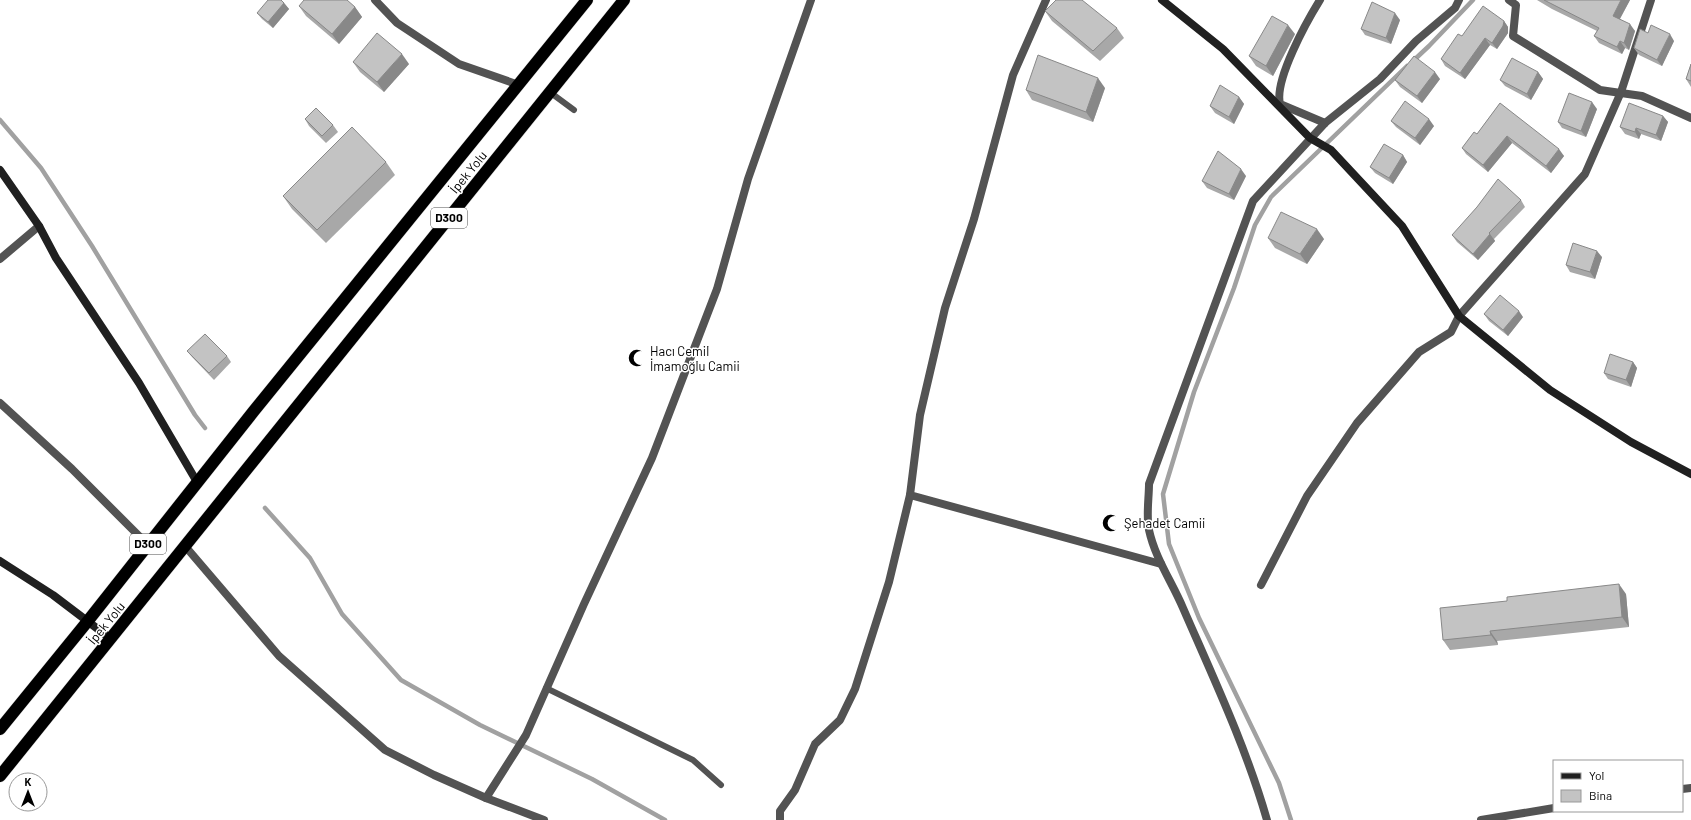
<svg xmlns="http://www.w3.org/2000/svg" width="1691" height="820" viewBox="0 0 1691 820" font-family="Barlow,sans-serif">
<rect width="100%" height="100%" fill="#fff"/>
<g fill="none" stroke-linecap="round" stroke-linejoin="round">
<g stroke="#a1a1a1" stroke-width="4.5">
<polyline points="1413,61 1429,46 1473,0"/>
<polyline points="0,120 41,168 92,246 195,415 205,428"/>
<polyline points="265,508 310,558 342,614 401,680 480,725 592,779 665,820"/>
<polyline points="1291,820 1279,783 1199,618 1169,544 1163,494 1194,392 1234,288 1255,225 1271,197 1407,66"/>
</g>
<g stroke="#dbdbdb" stroke-width="13">
<g id="highway">
<polyline points="0,729 87,622 253,412 587,0"/>
<polyline points="0,776 624,0"/>
</g>
</g>
<g stroke="#535353" stroke-width="6">
<polyline points="551,93 574,110"/>
<polyline points="546,688 693,760 721,785"/>
</g>
<g stroke="#535353" stroke-width="8">
<polyline points="375,0 397,23 459,64 519,85"/>
<polyline points="1046,0 1013,75 974,219 945,308 920,415 910,495 1161,564"/>
<path d="M1320,0C1307,21 1274,80 1280,104L1325,123"/>
<polyline points="1509,0 1516,5 1513,36 1600,90 1642,96 1691,118"/>
<polyline points="0,259 39,226"/>
<polyline points="0,403 72,469 147,544"/>
<polyline points="185,546 279,656 385,750 434,775 486,798 544,820"/>
<polyline points="1261,585 1307,496 1357,423 1419,352 1451,332 1459,316 1585,174 1621,92 1651,0"/>
<polyline points="1682,789 1691,788"/>
<polyline points="486,798 526,735 584,604 652,458 717,289 748,179 811,0"/>
<polyline points="780,820 780,811 795,790 815,744 840,720 855,689 889,582 910,495"/>
<path d="M1267,820C1246,747 1213,677 1183,608C1172,582 1155,558 1149,530C1146,516 1149,498 1149,484L1253,201L1325,123L1380,79L1416,41L1455,8L1459,0"/>
<polyline points="1481,820 1554,808"/>
</g>
<g stroke="#202020" stroke-width="8">
<polyline points="1162,0 1223,49 1310,138 1331,150 1402,226 1459,316 1550,390 1631,442 1691,474"/>
<polyline points="0,170 39,226 56,258 139,383 197,482"/>
<polyline points="0,561 53,595 111,639"/>
</g>
<use href="#highway" stroke="#000" stroke-width="12"/>
</g>
<g fill="#a8a8a8">
<polygon points="1537,0 1630,0 1620,19 1635,31 1629,50 1625,48 1622,54 1599,43 1594,36 1597,31 1552,9"/>
<polygon points="284,3 289,9 273,28 262,19 257,13"/>
<polygon points="299,6 355,7 362,17 339,44 306,16"/>
<polygon points="1045,11 1117,28 1124,38 1100,61 1052,21"/>
<polygon points="1400,20 1391,44 1365,35 1361,29"/>
<polygon points="1504,21 1508,27 1508,33 1497,49 1490,45 1465,79 1445,66 1441,59 1462,36"/>
<polygon points="1648,33 1674,41 1662,66 1639,55 1634,48"/>
<polygon points="1295,34 1273,76 1256,66 1249,56"/>
<polygon points="353,62 409,64 384,92 360,72"/>
<polygon points="1691,64 1691,87 1686,79"/>
<polygon points="1538,72 1543,79 1531,100 1505,86 1500,80"/>
<polygon points="1440,79 1422,103 1400,87 1395,80"/>
<polygon points="1105,88 1093,122 1032,100 1026,90"/>
<polygon points="1239,97 1244,104 1234,124 1215,113 1210,106"/>
<polygon points="1500,103 1564,156 1551,173 1512,143 1488,172 1466,154 1462,148 1477,134"/>
<polygon points="1597,109 1586,137 1562,128 1558,122"/>
<polygon points="1663,116 1668,122 1661,141 1641,134 1639,139 1625,134 1620,127"/>
<polygon points="305,119 333,125 338,132 326,143 309,126"/>
<polygon points="1391,121 1434,126 1420,145 1396,127"/>
<polygon points="1403,155 1407,162 1393,184 1375,173 1370,167"/>
<polygon points="386,162 395,175 326,243 292,209 283,196"/>
<polygon points="1246,176 1234,200 1207,188 1202,181"/>
<polygon points="1521,200 1525,207 1494,239 1495,241 1478,260 1457,242 1452,235"/>
<polygon points="1268,238 1324,239 1307,264 1275,248"/>
<polygon points="1602,257 1595,279 1570,272 1566,265"/>
<polygon points="1484,314 1523,317 1508,336 1489,321"/>
<polygon points="187,351 227,356 231,362 214,380 192,357"/>
<polygon points="1633,362 1637,368 1631,387 1608,379 1604,373"/>
<polygon points="1626,594 1629,627 1497,641 1498,645 1450,650 1443,640"/>
</g>
<g fill="#888">
<polygon points="1621,0 1630,0 1618,22 1613,16"/>
<polygon points="284,3 289,9 273,28 268,22"/>
<polygon points="355,7 362,17 339,44 332,34"/>
<polygon points="1395,13 1400,20 1391,44 1386,38"/>
<polygon points="1504,21 1508,27 1508,33 1497,49 1492,43"/>
<polygon points="1630,24 1635,31 1629,50 1624,43"/>
<polygon points="1288,25 1295,34 1273,76 1266,66"/>
<polygon points="1670,34 1674,41 1662,66 1657,60"/>
<polygon points="1485,38 1490,45 1465,79 1460,73"/>
<polygon points="1620,41 1625,48 1622,54 1617,47"/>
<polygon points="402,54 409,64 384,92 377,82"/>
<polygon points="1435,72 1440,79 1422,103 1417,96"/>
<polygon points="1538,72 1543,79 1531,100 1527,94"/>
<polygon points="1098,78 1105,88 1093,122 1086,112"/>
<polygon points="1239,97 1244,104 1234,124 1229,117"/>
<polygon points="1592,102 1597,109 1586,137 1581,131"/>
<polygon points="1663,116 1668,122 1661,141 1656,135"/>
<polygon points="1429,119 1434,126 1420,145 1415,138"/>
<polygon points="1636,128 1641,134 1639,139 1635,132"/>
<polygon points="1507,136 1512,143 1488,172 1483,165"/>
<polygon points="1559,149 1564,156 1551,173 1546,166"/>
<polygon points="1403,155 1407,162 1393,184 1389,178"/>
<polygon points="1241,169 1246,176 1234,200 1229,194"/>
<polygon points="1317,229 1324,239 1307,264 1300,254"/>
<polygon points="1490,234 1495,241 1478,260 1473,254"/>
<polygon points="1597,251 1602,257 1595,279 1590,272"/>
<polygon points="1519,311 1523,317 1508,336 1503,330"/>
<polygon points="1633,362 1637,368 1631,387 1626,380"/>
<polygon points="1619,584 1626,594 1629,627 1622,617"/>
<polygon points="1490,631 1497,641 1498,645 1491,635"/>
</g>
<g fill="#c3c3c3" stroke="#888">
<polygon points="268,0 281,0 284,3 268,22 257,13"/>
<polygon points="304,0 347,0 355,7 332,34 299,6"/>
<polygon points="1056,0 1082,0 1117,28 1093,51 1045,11"/>
<polygon points="1544,0 1621,0 1613,16 1630,24 1624,43 1620,41 1617,47 1594,36 1599,28"/>
<polygon points="1372,2 1395,13 1386,38 1361,29"/>
<polygon points="1483,6 1504,21 1503,26 1492,43 1485,38 1460,73 1441,59 1458,34 1462,36"/>
<polygon points="1272,16 1288,25 1266,66 1249,56"/>
<polygon points="1651,25 1670,34 1657,60 1634,48 1640,29 1648,33"/>
<polygon points="377,33 402,54 377,82 353,62"/>
<polygon points="1038,55 1098,78 1086,112 1026,90"/>
<polygon points="1414,56 1435,72 1417,96 1395,80"/>
<polygon points="1512,58 1538,72 1527,94 1500,80"/>
<polygon points="1691,64 1691,81 1686,79"/>
<polygon points="1220,85 1239,97 1229,117 1210,106"/>
<polygon points="1569,93 1592,102 1581,131 1558,122"/>
<polygon points="1405,101 1429,119 1415,138 1391,121"/>
<polygon points="1500,103 1559,149 1546,166 1507,136 1483,165 1462,148 1474,132 1477,134"/>
<polygon points="1629,103 1663,116 1656,135 1636,128 1635,132 1620,127"/>
<polygon points="316,108 333,125 322,136 305,119"/>
<polygon points="352,127 386,162 317,230 283,196"/>
<polygon points="1384,144 1403,155 1389,178 1370,167"/>
<polygon points="1218,151 1241,169 1229,194 1202,181"/>
<polygon points="1498,179 1521,200 1489,233 1490,234 1473,254 1452,235 1477,207"/>
<polygon points="1281,212 1317,229 1300,254 1268,238"/>
<polygon points="1573,243 1597,251 1590,272 1566,265"/>
<polygon points="1500,295 1519,311 1503,330 1484,314"/>
<polygon points="205,334 227,356 209,373 187,351"/>
<polygon points="1610,354 1633,362 1626,380 1604,373"/>
<polygon points="1619,584 1622,617 1490,631 1491,635 1443,640 1440,608 1507,601 1507,597"/>
</g>
<defs>
<g id="mosque-bare" transform="scale(1.38)"><path d="M3.5-4.9A6 6 0 1 0 3.5 4.9A5 5 0 1 1 3.5-4.9Z" fill="#000" stroke="#fff" stroke-width="2.5" paint-order="stroke"/></g>
</defs>
<g fill-rule="evenodd">
<use href="#mosque-bare" x="637" y="358"/>
<use href="#mosque-bare" x="1111" y="523"/>
</g>
<g text-anchor="middle" stroke-width="3" stroke-linejoin="round" paint-order="stroke">
<g fill="#fff" stroke="#4c4c4c" stroke-width="1">
<rect x="431" y="208" width="36" height="20" rx="3"/>
<rect x="130" y="534" width="36" height="20" rx="3"/>
</g>
<g font-size="12" font-weight="bold" fill="#000">
<text x="449" y="222">D300</text>
<text x="148" y="548">D300</text>
</g>
<g font-size="13" fill="#000" stroke="#fff">
<text transform="translate(468 172) rotate(-51)" y="5">İpek Yolu</text>
<text transform="translate(106 623) rotate(-51)" y="5">İpek Yolu</text>
</g>
<g font-size="13" fill="#000" stroke="#fff" text-anchor="start">
<text x="650" y="356">Hacı Cemil<tspan x="650" dy="15">İmamoğlu Camii</tspan></text>
<text x="1124" y="528">Şehadet Camii</text>
</g>
</g>
<rect x="1553" y="760" width="130" height="52" fill="#ffffff" stroke="#999999"/>
<rect x="1561" y="773" width="20" height="6" fill="#202020" stroke="#999999"/>
<text x="1589" y="780" font-size="12" fill="#000000">Yol</text>
<rect x="1561" y="790" width="20" height="12" fill="#c3c3c3" stroke="#999999"/>
<text x="1589" y="800" font-size="12" fill="#000000">Bina</text>
<g transform="translate(28 792)"><circle r="19" fill="#ffffff" stroke="#999999"/>
<path d="M0-3L7 15L0 10L-7 15Z" fill="#000000"/>
<text y="-6" font-size="11" font-weight="bold" text-anchor="middle" fill="#000000">K</text>
</g>
</svg>
